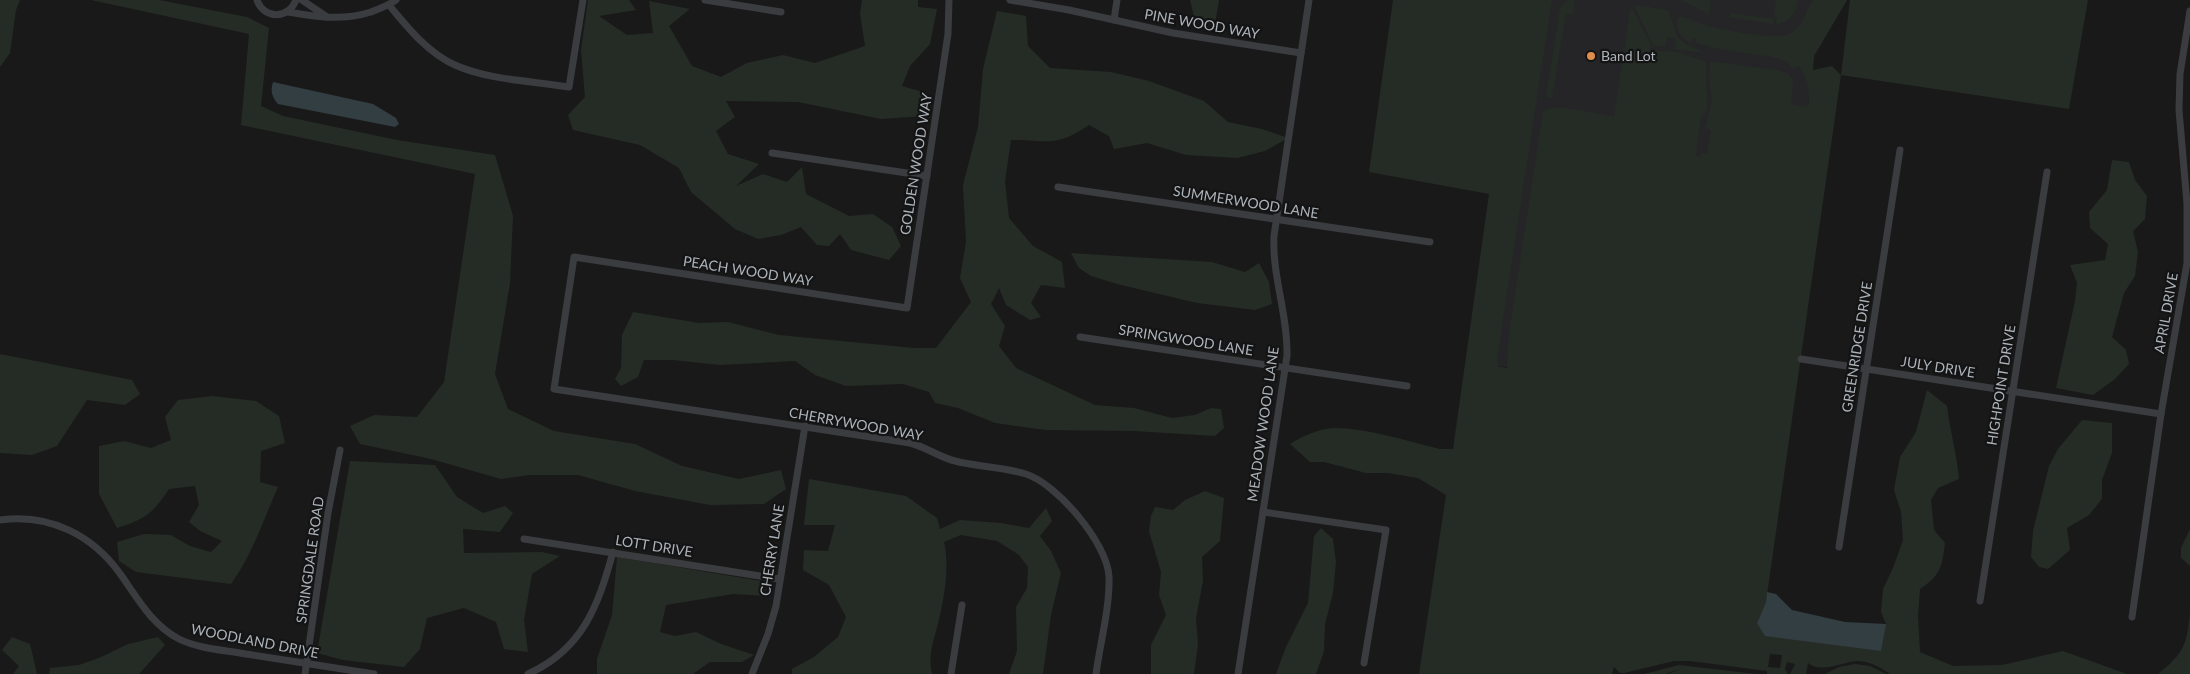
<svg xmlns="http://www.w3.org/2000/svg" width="2190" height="674" viewBox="0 0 2190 674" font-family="Lato,sans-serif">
<rect width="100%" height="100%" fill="#19191a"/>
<polygon fill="#252527" points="1542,0 1847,0 1814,56 1773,411 1488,364"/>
<g fill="#252c25" fill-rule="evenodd">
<polygon points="0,0 20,0 16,10 10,53 0,67"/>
<polygon points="91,0 159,0 247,17 269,28 261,106 283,116 397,140 495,155 513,216 510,283 495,374 508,409 554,431 635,444 682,466 739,479 781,470 786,489 764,504 710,505 635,491 578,475 529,475 501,479 431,459 360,444 350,426 374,415 417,417 444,382 475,174 241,125 249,34"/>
<polygon points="588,0 629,0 636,10 599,16 627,35 653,33 649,1 690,9 669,26 692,66 721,77 747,63 783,55 815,63 865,46 860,13 862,0 918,0 918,7 937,9 930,44 910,66 902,86 926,93 925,116 881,119 798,102 726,101 735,117 716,131 728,154 759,164 736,186 763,174 787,182 802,167 806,194 849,216 873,214 892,227 901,246 889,260 851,250 840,234 829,246 817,245 801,227 781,235 758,239 735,229 691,192 679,168 640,145 573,130 568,115 585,97 581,50"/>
<polygon points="1190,0 1219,0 1215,24 1194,17"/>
<path d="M1393,0H1552L1497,359L1498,366L1507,368L1509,333L1543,112C1553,102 1599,114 1614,117L1630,10L1632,8L1651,45L1650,50L1678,52L1706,62L1707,105V111L1701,117L1696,156L1700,157L1701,153L1707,154L1711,130L1705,128L1712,100L1709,78L1710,61L1781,71L1788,74L1793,80L1791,104L1808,107C1810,90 1809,79 1798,66L1793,69L1786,61L1773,57L1715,48L1696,43V39L1693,38L1692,43C1681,39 1672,28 1679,17C1689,17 1696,23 1705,25C1721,30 1767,38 1782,36C1787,36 1792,33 1796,29C1807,20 1805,8 1814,0H1847L1814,56L1813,70L1832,66L1841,75L1850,0H2088L2069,109L1841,75L1766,602L1757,623L1886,624L1881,612L1883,589L1893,568L1903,540L1901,512L1894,490L1900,457L1916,432L1927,390L1947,406C1950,431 1957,454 1959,479L1938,488L1931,500L1934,530L1945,543C1942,567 1941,575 1920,589L1918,616L1920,652L1953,666L2002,665L2063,651L2127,674H1890C1880,667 1869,661 1857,661C1841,662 1822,674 1808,663L1806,674H1790L1795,664L1787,662L1785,669L1788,674H1767V671L1690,661H1674L1624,673H1620L1614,667L1612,674H1419L1446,495L1418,478L1388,473H1366L1324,462H1310L1290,444C1303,436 1318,429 1333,428C1369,428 1405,441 1440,449H1453L1489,194L1369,172ZM1770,654L1782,655L1780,668L1768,667Z"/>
<polygon points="1568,0 1575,0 1573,14 1566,14 1552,98 1546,97 1560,8"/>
<polygon points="1681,0 1711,0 1709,14"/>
<path d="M1776,0H1798C1796,13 1790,23 1776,24L1777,17L1774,16Z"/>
<polygon points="1637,5 1668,10 1678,38 1685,44 1705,53 1674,49 1676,39 1667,37 1665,47 1653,45 1635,7"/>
<path d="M997,11L1026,16L1028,46L1050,68L1111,72L1149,81L1204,101L1228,122L1262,129L1288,138L1265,151L1237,158L1186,155L1147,143L1114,149L1109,136L1089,125C1055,148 1048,140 1011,140L1005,181L1009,218L1033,246L1062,262L1065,288L1041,285L1031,303L1041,317L1030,320L1006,305L999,288L991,304L1005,326L999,346L1016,368L1095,405L1134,408L1172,418L1195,415L1211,408L1221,409L1224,428L1215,436L1134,431L1046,430L995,423L958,408L935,403L929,392L903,384L846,386L815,375L795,361L720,365L673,360H644L638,377L621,386L615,379L621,368L622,335L633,312L699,323L728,322L779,335L914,348H936L971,302L960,278L966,242L963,185L978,127L983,69Z"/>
<polygon points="1730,13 1774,19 1773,24 1729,17"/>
<polygon points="2112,160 2129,162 2135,180 2147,196 2145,219 2133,231 2138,252 2135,276 2124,293 2112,337 2126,350 2129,364 2115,379 2093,395 2056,388 2075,301 2077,283 2070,265 2105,260 2108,244 2090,228 2089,212 2107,190"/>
<polygon points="1071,253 1212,262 1245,272 1259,263 1269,282 1272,304 1255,310 1197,303 1117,284 1091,276 1079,268"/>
<polygon points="0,354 132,380 140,394 125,405 87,400 57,446 32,455 0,453"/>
<path d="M212,396L256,401L279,416L285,443L261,451L260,482L278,487C263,521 253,553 231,584L136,572L119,561L117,542L144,534L171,535L190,546L211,552L222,541L200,531L189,522L199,505L195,486L169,489C152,514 146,519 117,528L99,494V446L124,441L151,448L171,440L165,417L178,400Z"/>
<polygon points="2082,420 2112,423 2112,453 2102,480 2102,499 2089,515 2067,528 2070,550 2048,569 2039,567 2031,557 2033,531 2049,466 2058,449"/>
<polygon points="350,461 435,465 457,497 483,513 505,506 513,513 500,532 463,529 464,553 542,552 560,556 532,574 524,620 528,652 504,649 496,622 464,608 427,618 420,649 404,667 343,660 317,653"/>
<path d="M809,479L906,496L937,518L940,529L960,520L1001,523L1029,528L1046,508L1052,521L1040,536L1051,551L1061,573L1051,615L1043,674H1009L1017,651L1016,607L1027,588L1028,567L1019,555L997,541L961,535L944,542C950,568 944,598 938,624C933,642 928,656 932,674H792V669L814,657L838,637L846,617L829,585L803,570L804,550L828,551L835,525H804Z"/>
<polygon points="1205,491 1224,498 1220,541 1202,557 1203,581 1196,618 1198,644 1194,674 1151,674 1151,645 1166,615 1159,595 1161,572 1149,531 1151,516 1155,507 1173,510 1185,500"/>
<polygon points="1321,528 1333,539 1336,562 1333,593 1325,624 1324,651 1316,674 1276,674 1286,647 1308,603 1314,536"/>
<polygon points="2190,529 2190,566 2181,558 2181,548"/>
<polygon points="617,557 761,581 767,596 733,594 666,605 660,632 675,636 696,632 721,644 754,655 742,662 710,662 693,674 597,674 597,659 612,615"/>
<path d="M2190,612V674H2158C2184,653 2187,645 2190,612Z"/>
<polygon points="12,637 30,644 37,674 13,674 19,666 2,650"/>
<polygon points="158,637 165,645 139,674 49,674 50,668 79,665 99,658 128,644"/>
<polygon points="1855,664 1870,666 1886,674 1825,674 1839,667"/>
<polygon points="1679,665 1756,674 1668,674 1683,668 1665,674 1644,674"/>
</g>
<g fill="#333e42">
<path d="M273,82L373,104L396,118L399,124L395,127L278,104C272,97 270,91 273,82Z"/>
<polygon points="1767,592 1776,594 1792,610 1845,622 1886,624 1881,651 1765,636 1757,623 1766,602"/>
</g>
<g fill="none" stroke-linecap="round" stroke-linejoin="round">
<g stroke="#3a3c3f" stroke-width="7">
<path d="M257,0C264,20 289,19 296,0"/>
<polyline points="302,0 327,17"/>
<polyline points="705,0 781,12"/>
<path d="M949,0L948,34L907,308L574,257L554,389L910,443C926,447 939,457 955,461C978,467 1003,467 1026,474C1057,484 1107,543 1109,576C1110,608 1100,643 1096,674"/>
<polyline points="1010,0 1069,10 1173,33 1301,53"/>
<path d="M389,5C408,28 428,53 455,65C488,80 533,81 569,87L583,0"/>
<path d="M288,12C317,17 342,21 371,12C380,8 388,6 396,0"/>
<polyline points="1114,20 1117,0"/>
<polyline points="772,153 927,176"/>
<polyline points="1058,187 1430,242"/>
<polyline points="1080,337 1407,386"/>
<polyline points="1801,359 2161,414"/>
<polyline points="1263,512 1386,530 1364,663"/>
<path d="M0,520C49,513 93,535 121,575C138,599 152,625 179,639C199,649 224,650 246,654C289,661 331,667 374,674"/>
<polyline points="524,539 779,579"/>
<polyline points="1839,547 1900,150"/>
<polyline points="1980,601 2047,172"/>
<polyline points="2132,617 2161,414 2187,263 2187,204 2179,110 2180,74 2190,11"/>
<polyline points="305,674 328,513 340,450"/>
<path d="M528,674C583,649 598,606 613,552"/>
<polyline points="752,674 768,634 776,606 805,426"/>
<polyline points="951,674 962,605"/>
<path d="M1238,674L1287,356C1288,314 1272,277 1274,236L1309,0"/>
</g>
</g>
<circle fill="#df8d4c" stroke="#141415" stroke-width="2" cx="1591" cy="56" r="5"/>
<g text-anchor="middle" stroke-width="4.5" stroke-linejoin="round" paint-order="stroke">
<g font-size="14" fill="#acb3b9" stroke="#141415">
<text transform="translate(1202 24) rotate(10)" y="5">PINE WOOD WAY</text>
<text transform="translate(916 164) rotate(-81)" y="5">GOLDEN WOOD WAY</text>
<text transform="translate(1246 202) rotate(9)" y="5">SUMMERWOOD LANE</text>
<text transform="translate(748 271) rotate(9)" y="5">PEACH WOOD WAY</text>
<text transform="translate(2166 313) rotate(-80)" y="5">APRIL DRIVE</text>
<text transform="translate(1186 340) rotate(9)" y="5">SPRINGWOOD LANE</text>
<text transform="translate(1857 347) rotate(-81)" y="5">GREENRIDGE DRIVE</text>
<text transform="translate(1938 367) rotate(9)" y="5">JULY DRIVE</text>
<text transform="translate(2001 385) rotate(-81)" y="5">HIGHPOINT DRIVE</text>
<text transform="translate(856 424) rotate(10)" y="5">CHERRYWOOD WAY</text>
<text transform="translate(1263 424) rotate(-82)" y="5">MEADOW WOOD LANE</text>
<text transform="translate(654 546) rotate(9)" y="5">LOTT DRIVE</text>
<text transform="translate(772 550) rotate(-81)" y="5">CHERRY LANE</text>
<text transform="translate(310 560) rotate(-82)" y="5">SPRINGDALE ROAD</text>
<text transform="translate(255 641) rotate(11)" y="5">WOODLAND DRIVE</text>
</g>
<g font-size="14" fill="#acb3b9" stroke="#141415" text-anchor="start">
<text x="1601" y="61">Band Lot</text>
</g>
</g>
</svg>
